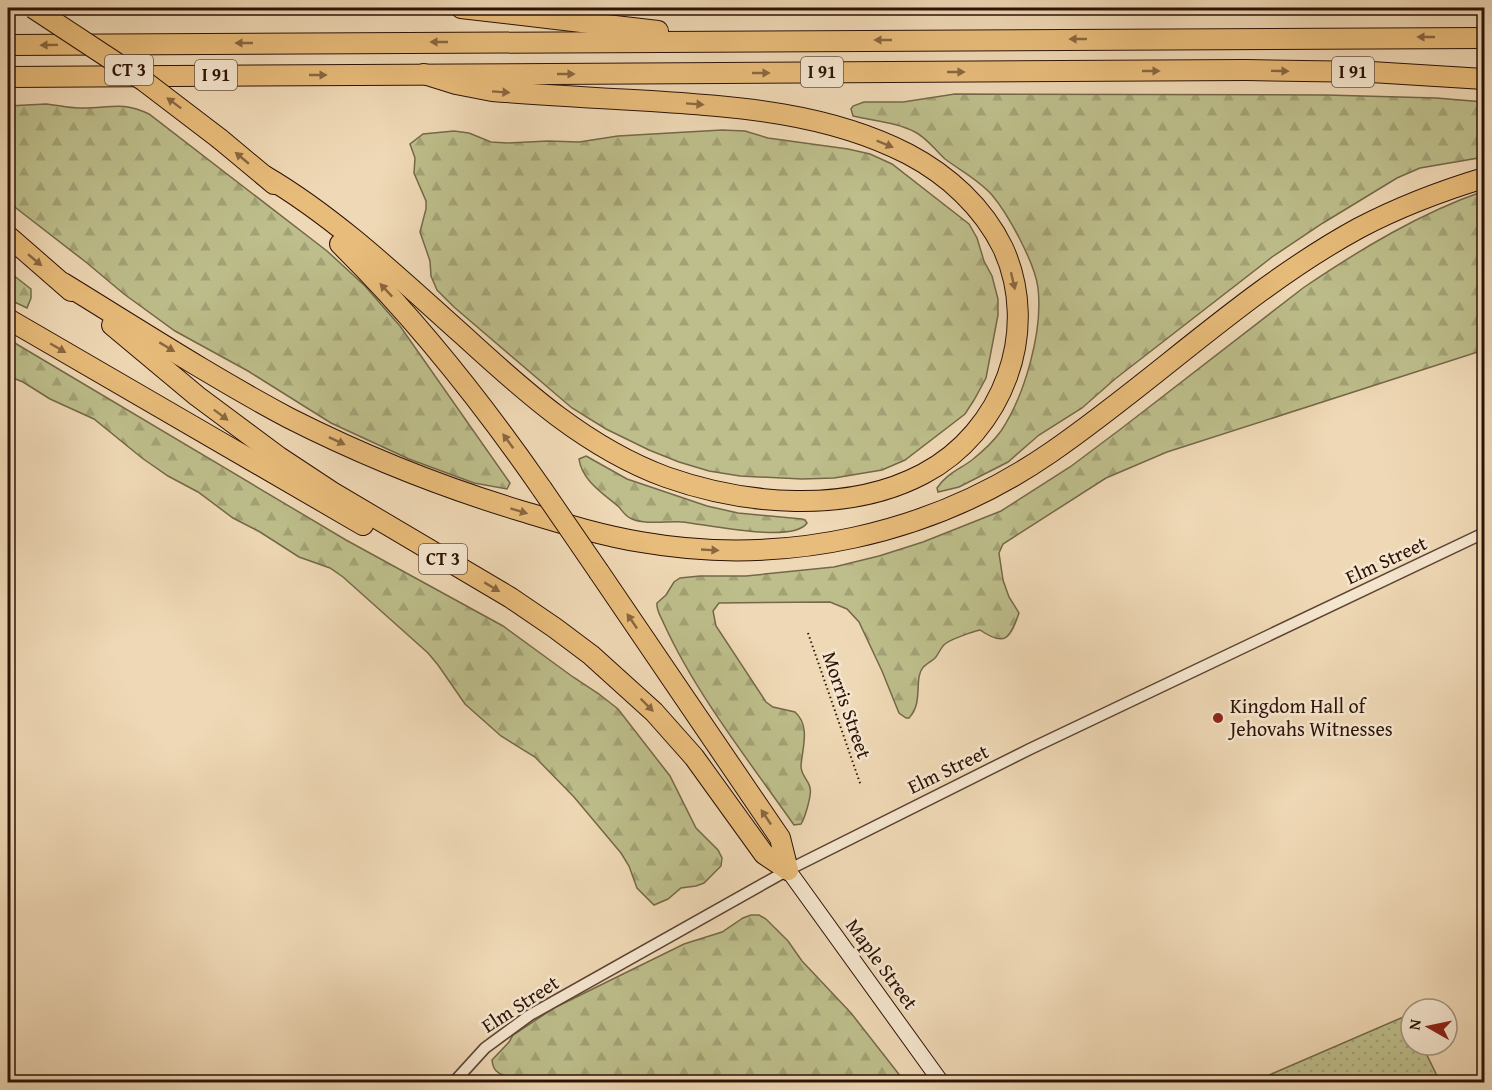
<svg xmlns="http://www.w3.org/2000/svg" width="1492" height="1090" viewBox="0 0 1492 1090" font-family="'Gentium Book Plus',serif">
<defs>
<pattern id="forest-firs" width="22" height="20" patternUnits="userSpaceOnUse" patternTransform="scale(1.5)"><rect width="22" height="20" fill="#bdbe8b"/><path d="M5 1l3.5 6h-7zM16 11l3.5 6h-7z" fill="#a3a276"/></pattern>
<pattern id="park-dots" width="8" height="8" patternUnits="userSpaceOnUse" patternTransform="scale(1.5)"><rect width="8" height="8" fill="#bdbe8b"/><path d="M2 2h.1M6 6h.1" fill="none" stroke="#a3a276" stroke-width="1.8" stroke-linecap="round"/></pattern>
</defs>
<rect width="100%" height="100%" fill="#efd8b5"/>
<filter id="stains"><feTurbulence type="fractalNoise" baseFrequency=".00333" numOctaves="4"/><feColorMatrix values="0 0 0 0 .2 0 0 0 0 .09 0 0 0 0 .02 0 0 0 .5 -.17"/></filter>
<radialGradient id="worn" r=".72"><stop offset=".6" stop-color="#630" stop-opacity="0"/><stop offset="1" stop-color="#630" stop-opacity=".3"/></radialGradient>
<g fill="url(#forest-firs)" stroke="#746848" stroke-width="1.5">
<path d="M955,94L1326,95L1436,98L1484,102V157L1420,168L1397,178L1323,223L1272,257L1115,379L1082,408L1039,435L1008,462L959,487L938,492L937,488C946,474 960,469 972,460C982,452 993,442 1001,431C1025,395 1043,331 1038,288C1035,263 1008,214 992,195C979,180 961,171 945,159C935,150 927,138 915,132C897,122 873,121 853,116L851,109L853,106L864,102H903Z"/>
<path d="M46,104C57,105 68,108 79,108C108,109 121,100 149,114L327,251L365,286L400,326L510,483L507,489L474,483L409,459L331,423L248,371L175,331L124,294L87,263L16,208L8,200V106Z"/>
<polygon points="722,130 745,131 768,138 848,149 870,154 892,164 969,224 977,238 984,261 992,276 998,299 998,315 986,378 974,400 965,414 905,460 882,470 834,478 802,479 740,476 709,471 679,462 649,450 606,429 572,408 454,307 437,290 431,276 430,261 420,232 426,209 426,201 414,173 415,158 410,144 423,134 454,131 469,133 491,142 507,143 548,141 579,142 618,136"/>
<path d="M1484,191V350L1167,452L1106,478L1003,544L999,553L1003,580L1009,597L1019,613C1010,639 1005,647 980,630C974,631 949,640 945,644C940,648 938,656 934,659C926,665 921,666 919,677C917,691 920,707 909,718H906L899,713L882,671L859,622L847,609L830,602L719,603L713,611L716,626L766,702L773,707L795,712C811,726 802,749 801,766C801,776 809,780 810,788C812,794 805,818 801,824L794,825C749,761 696,694 664,624C661,616 656,611 657,603L666,595L674,582L680,578L700,576H746L834,567L879,556L923,542L1001,511L1070,467L1122,428L1303,288C1359,250 1420,213 1484,191Z"/>
<polygon points="8,271 31,289 31,298 27,308 8,299"/>
<polygon points="8,339 346,540 503,626 573,677 599,694 618,709 670,776 696,828 718,850 722,858 721,866 704,883 696,886 681,888 668,899 654,905 637,888 629,866 621,853 574,797 535,757 501,736 465,704 438,665 428,653 343,577 330,568 299,557 260,532 233,518 198,492 168,476 142,458 94,419 50,399 23,382 8,376"/>
<path d="M586,456L627,479L707,506L738,513L802,519L805,520L807,523C793,544 705,524 682,522C667,521 646,525 632,519C626,517 623,512 619,507C604,494 582,481 579,459Z"/>
<path d="M751,915H759L766,919L788,941L802,961L851,1013L905,1082H515C505,1072 494,1078 492,1060L509,1042L513,1035L554,1008L684,944L722,932L743,918Z"/>
</g>
<polygon fill="url(#park-dots)" stroke="#746848" stroke-width="1.5" points="1408,1015 1411,1021 1411,1045 1422,1045 1440,1082 1253,1082"/>
<g fill="none" stroke-linecap="round" stroke-linejoin="round">
<g stroke="#5d4432" stroke-width="13">
<polyline id="street" points="454,1082 485,1048 530,1015 788,870 1030,749 1484,533"/>
</g>
<g stroke="#2c1206" stroke-width="17">
<polyline id="secondary" points="788,870 941,1082"/>
</g>
<g stroke="#2c1206" stroke-width="22">
<g id="highway">
<polyline points="461,8 658,31"/>
<polyline points="8,45 1484,38"/>
<polyline points="8,77 1246,70 1371,72 1484,79"/>
<polyline points="220,139 274,184"/>
<path d="M265,176C338,219 401,280 464,336C525,392 587,448 666,477C745,505 847,514 923,474C1003,432 1041,331 1003,248C983,207 948,175 908,154C828,113 740,107 651,101C598,98 545,95 492,91L456,84L424,74"/>
<polyline points="8,236 71,291"/>
<path d="M340,244C416,319 481,401 542,489"/>
<path d="M63,283C138,329 212,377 289,418C362,455 439,486 518,510C558,522 599,535 641,542C783,567 931,535 1050,453C1155,381 1247,289 1359,228C1399,207 1441,191 1484,178"/>
<polyline points="8,319 363,525"/>
<polyline points="112,325 197,396 279,457 332,492 511,598 555,628 591,655 654,712 694,757 764,854 788,870"/>
<polyline points="599,572 780,838 788,870"/>
</g>
</g>
<polyline stroke="#2c1206" stroke-width="2" stroke-dasharray="1.5 3" stroke-linecap="butt" points="808,633 861,786"/>
<use href="#street" stroke="#f5e6cf" stroke-width="10"/>
<use href="#secondary" stroke="#f5e6cf" stroke-width="15"/>
<use href="#highway" stroke="#e8bc7a" stroke-width="20"/>
<g stroke="#2c1206" stroke-width="22" stroke-linecap="butt">
<g id="highway-bridge">
<polyline points="33,8 144,81 220,139"/>
<polyline points="542,489 599,572"/>
</g>
</g>
<use href="#highway-bridge" stroke="#e8bc7a" stroke-width="20"/>
</g>
<defs><path id="oneway-solid" d="M-6-.8H1V-3.2L6.5 0L1 3.2V.8H-6Z" transform="scale(1.5)"/></defs>
<g fill="#8a6740">
<use href="#oneway-solid" transform="translate(1426 37) rotate(-180)"/>
<use href="#oneway-solid" transform="translate(1078 39) rotate(180)"/>
<use href="#oneway-solid" transform="translate(883 40) rotate(180)"/>
<use href="#oneway-solid" transform="translate(439 42) rotate(180)"/>
<use href="#oneway-solid" transform="translate(244 43) rotate(180)"/>
<use href="#oneway-solid" transform="translate(49 45) rotate(179)"/>
<use href="#oneway-solid" transform="translate(1151 71)"/>
<use href="#oneway-solid" transform="translate(1280 71) rotate(1)"/>
<use href="#oneway-solid" transform="translate(956 72)"/>
<use href="#oneway-solid" transform="translate(761 73)"/>
<use href="#oneway-solid" transform="translate(566 74)"/>
<use href="#oneway-solid" transform="translate(318 75)"/>
<use href="#oneway-solid" transform="translate(501 92) rotate(4)"/>
<use href="#oneway-solid" transform="translate(174 103) rotate(-143)"/>
<use href="#oneway-solid" transform="translate(695 104) rotate(4)"/>
<use href="#oneway-solid" transform="translate(885 144) rotate(22)"/>
<use href="#oneway-solid" transform="translate(242 158) rotate(-140)"/>
<use href="#oneway-solid" transform="translate(35 260) rotate(40)"/>
<use href="#oneway-solid" transform="translate(1013 281) rotate(77)"/>
<use href="#oneway-solid" transform="translate(386 290) rotate(-133)"/>
<use href="#oneway-solid" transform="translate(167 347) rotate(31)"/>
<use href="#oneway-solid" transform="translate(58 348) rotate(30)"/>
<use href="#oneway-solid" transform="translate(221 415) rotate(37)"/>
<use href="#oneway-solid" transform="translate(337 441) rotate(25)"/>
<use href="#oneway-solid" transform="translate(508 441) rotate(-126)"/>
<use href="#oneway-solid" transform="translate(519 511) rotate(17)"/>
<use href="#oneway-solid" transform="translate(710 550) rotate(3)"/>
<use href="#oneway-solid" transform="translate(492 587) rotate(31)"/>
<use href="#oneway-solid" transform="translate(632 621) rotate(-124)"/>
<use href="#oneway-solid" transform="translate(647 705) rotate(45)"/>
<use href="#oneway-solid" transform="translate(766 817) rotate(-124)"/>
</g>
<circle fill="#8f2418" stroke="#f5e6cf" stroke-width="2" cx="1218" cy="718" r="6"/>
<g text-anchor="middle" stroke-width="5" stroke-linejoin="round" paint-order="stroke">
<g fill="#f5e6cf" stroke="#685242" stroke-width="1.5">
<rect x="105" y="55" width="48" height="30" rx="4.5"/>
<rect x="801" y="57" width="42" height="30" rx="4.5"/>
<rect x="1332" y="57" width="42" height="30" rx="4.5"/>
<rect x="195" y="60" width="42" height="30" rx="4.5"/>
<rect x="419" y="544" width="48" height="30" rx="4.5"/>
</g>
<g font-size="18" font-weight="bold" fill="#2c1206">
<text x="129" y="76">CT 3</text>
<text x="822" y="78">I 91</text>
<text x="1353" y="78">I 91</text>
<text x="216" y="81">I 91</text>
<text x="443" y="565">CT 3</text>
</g>
<g font-size="20" fill="#2c1206" stroke="#f5e6cf">
<text transform="translate(1386 560) rotate(-25)" y="7">Elm Street</text>
<text transform="translate(847 705) rotate(71)" y="7">Morris Street</text>
<text transform="translate(948 769) rotate(-26)" y="7">Elm Street</text>
<text transform="translate(882 964) rotate(54)" y="7">Maple Street</text>
<text transform="translate(520 1004) rotate(-33)" y="7">Elm Street</text>
</g>
<g font-size="20" fill="#2c1206" stroke="#f5e6cf" text-anchor="start">
<text x="1230" y="713">Kingdom Hall of<tspan x="1230" dy="23">Jehovahs Witnesses</tspan></text>
</g>
</g>
<rect width="1492" height="1090" fill="none" stroke="#efd8b5" stroke-width="30"/>
<rect x="9" y="9" width="1474" height="1072" fill="none" stroke="#2c1206" stroke-width="3"/>
<rect x="15" y="15" width="1462" height="1060" fill="none" stroke="#2c1206" stroke-width="1.5"/>
<g transform="translate(1429 1027) rotate(279)"><circle r="28" fill="#f5e6cf" stroke="#a5917f" stroke-width="1.5"/>
<path d="M0-4.5L10 22L0 15L-10 22Z" fill="#8f2418"/>
<text y="-9" font-size="16" font-weight="bold" text-anchor="middle" fill="#2c1206">N</text>
</g>
<rect width="100%" height="100%" filter="url(#stains)"/>
<rect width="100%" height="100%" fill="url(#worn)"/>
</svg>
